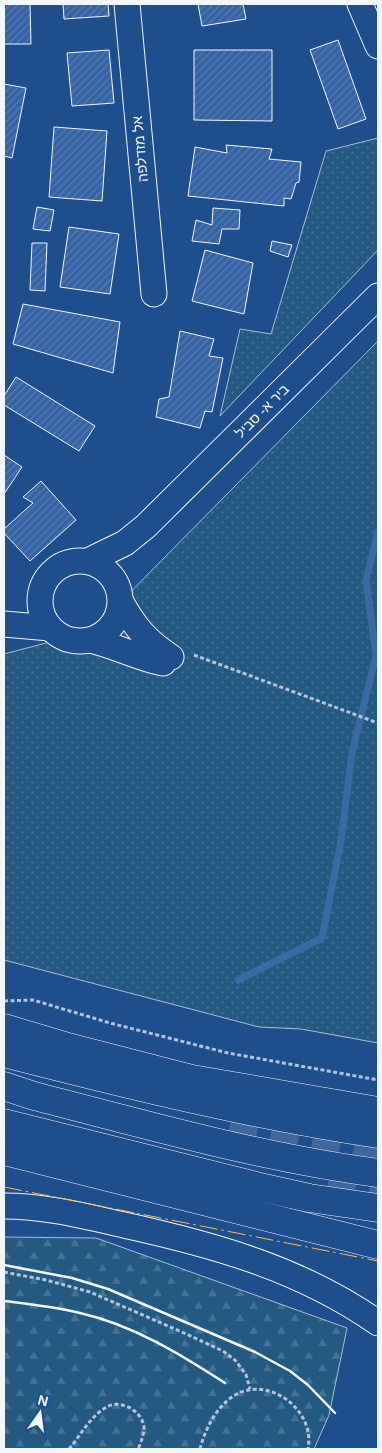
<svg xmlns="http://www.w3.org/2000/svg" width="382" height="1453" viewBox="0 0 382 1453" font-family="Arial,'Noto Sans Hebrew',sans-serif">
<defs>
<pattern id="grass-dots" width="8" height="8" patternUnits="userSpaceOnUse" patternTransform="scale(1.25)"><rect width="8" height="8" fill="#245a82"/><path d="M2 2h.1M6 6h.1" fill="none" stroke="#447295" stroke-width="1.8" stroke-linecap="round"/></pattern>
<pattern id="forest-firs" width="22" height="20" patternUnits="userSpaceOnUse" patternTransform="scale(1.25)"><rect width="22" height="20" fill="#245a82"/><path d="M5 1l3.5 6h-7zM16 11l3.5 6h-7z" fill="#447295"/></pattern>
<pattern id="building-hatch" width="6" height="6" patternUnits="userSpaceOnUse" patternTransform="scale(1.25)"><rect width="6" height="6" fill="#3563a3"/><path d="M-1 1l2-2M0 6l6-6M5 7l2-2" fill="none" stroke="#537ab1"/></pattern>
</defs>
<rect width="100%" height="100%" fill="#1f4e8c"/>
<g fill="url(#grass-dots)" stroke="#a8bbd7">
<polygon points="378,138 378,250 220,416 240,329 271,334 326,151"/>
<polygon points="378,341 378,1043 301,1029 259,1027 4,960 4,654 92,631"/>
</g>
<polygon fill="url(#forest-firs)" stroke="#a8bbd7" points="4,1237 96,1238 347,1328 329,1415 314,1449 4,1449"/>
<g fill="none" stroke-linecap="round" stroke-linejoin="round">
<polyline stroke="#3b69a3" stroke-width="7" points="238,980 322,938 341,841 352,753 376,656 366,580 378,532"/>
</g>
<g fill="url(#building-hatch)" stroke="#f2f6ff">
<polygon points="4,4 30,4 31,44 4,44"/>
<polygon points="63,4 108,4 109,16 64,19"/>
<polygon points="198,4 243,4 246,19 202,26"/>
<polygon points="338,40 366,119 338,129 310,50"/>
<polygon points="109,50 114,103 72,106 67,53"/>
<polygon points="194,50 272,50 272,121 194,120"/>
<polygon points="4,84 26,88 12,158 4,156"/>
<polygon points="54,127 107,131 102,201 49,197"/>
<polygon points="226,145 272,149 269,159 301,162 299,182 296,183 291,199 284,198 284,206 188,196 195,147 227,153"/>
<polygon points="37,207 54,210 50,231 33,229"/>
<polygon points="213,208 240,210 239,229 222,229 219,244 192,241 196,220 212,225"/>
<polygon points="69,227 119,234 110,294 60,287"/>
<polygon points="272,241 292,245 288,257 270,251"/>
<polygon points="32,243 47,243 45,291 30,290"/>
<polygon points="205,250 253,263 244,314 192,301"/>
<polygon points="23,304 120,322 113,373 13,344"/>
<polygon points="180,331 214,339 209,356 223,358 212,412 205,411 200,428 156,417 159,399 169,397"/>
<polygon points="16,377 95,426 79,451 4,405 4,396"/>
<polygon points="4,455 22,467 4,494"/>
<polygon points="41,481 76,520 30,561 4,533 4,529 33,503 23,497"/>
</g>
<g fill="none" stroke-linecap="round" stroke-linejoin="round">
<g stroke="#3f679d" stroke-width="28" stroke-dasharray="28 14" stroke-linecap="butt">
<polyline points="231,1120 378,1152"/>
<polyline points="329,1178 378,1188"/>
</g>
<g stroke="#f2f6ff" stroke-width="27">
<g id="minor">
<polyline points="127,4 154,294"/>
<polyline points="360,4 378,46"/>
<circle cx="80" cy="601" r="40"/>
<polyline points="88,561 125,543 146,526 378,296"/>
<path d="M121,602C135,627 146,641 171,657"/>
<polyline points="4,624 50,628"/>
<path d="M91,640C116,646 138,658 163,663"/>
<path d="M4,1206C45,1206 84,1216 124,1225C215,1245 301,1269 378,1323"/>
</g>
</g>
<g stroke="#f2f6ff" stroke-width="29">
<polyline id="major" points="4,1028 64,1046 192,1079 378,1111"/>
</g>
<g stroke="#f2f6ff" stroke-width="29">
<g id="highway">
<path d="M4,1053C128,1085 251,1115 378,1134"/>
<path d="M4,1086L34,1096C148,1125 262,1158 378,1173"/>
<polyline points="4,1123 264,1188 309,1198 378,1208"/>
<polyline points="4,1151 378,1245"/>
</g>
</g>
<g stroke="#b3c4dc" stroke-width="3" stroke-dasharray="4 2.5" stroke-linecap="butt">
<polyline points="194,655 378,723"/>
<polyline points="4,1001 33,1000 110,1023 228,1053 378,1080"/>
<polyline points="4,1272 46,1280 90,1292 184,1333 223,1351 236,1361 246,1375 250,1389"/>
<path d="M69,1449C80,1436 90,1417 105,1408C119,1398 142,1410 144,1427C144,1435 141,1442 138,1449"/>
<path d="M200,1449C205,1430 215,1409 232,1397C266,1373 316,1409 308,1449"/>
</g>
<use href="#minor" stroke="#1f4e8c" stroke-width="25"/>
<use href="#major" stroke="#1f4e8c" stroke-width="28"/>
<use href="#highway" stroke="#1f4e8c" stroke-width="28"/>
<g stroke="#f2f6ff" stroke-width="2.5">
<polyline points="4,1265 72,1278 108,1289 255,1352 290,1371 308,1385 335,1413"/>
<path d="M4,1301C29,1304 55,1307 80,1313C133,1325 180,1354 225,1383"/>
</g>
<polyline stroke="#ffb74d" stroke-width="1" stroke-dasharray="18 4 2.5 4" stroke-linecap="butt" points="4,1187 378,1261"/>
</g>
<g text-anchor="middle" stroke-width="4" stroke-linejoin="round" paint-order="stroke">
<g font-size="14" fill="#f2f6ff" stroke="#1f4e8c">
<text transform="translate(140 149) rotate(-95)" y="5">אל מזדלפה</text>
<text transform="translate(262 411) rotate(-45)" y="5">ביר א- סביל</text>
</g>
</g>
<rect width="382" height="1453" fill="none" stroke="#f2f6ff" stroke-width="10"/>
<g transform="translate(40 1413) rotate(14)" stroke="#1f4e8c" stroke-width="4" paint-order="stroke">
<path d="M0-4L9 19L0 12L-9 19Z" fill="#f2f6ff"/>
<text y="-8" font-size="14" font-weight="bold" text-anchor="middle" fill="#f2f6ff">N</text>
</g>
</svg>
